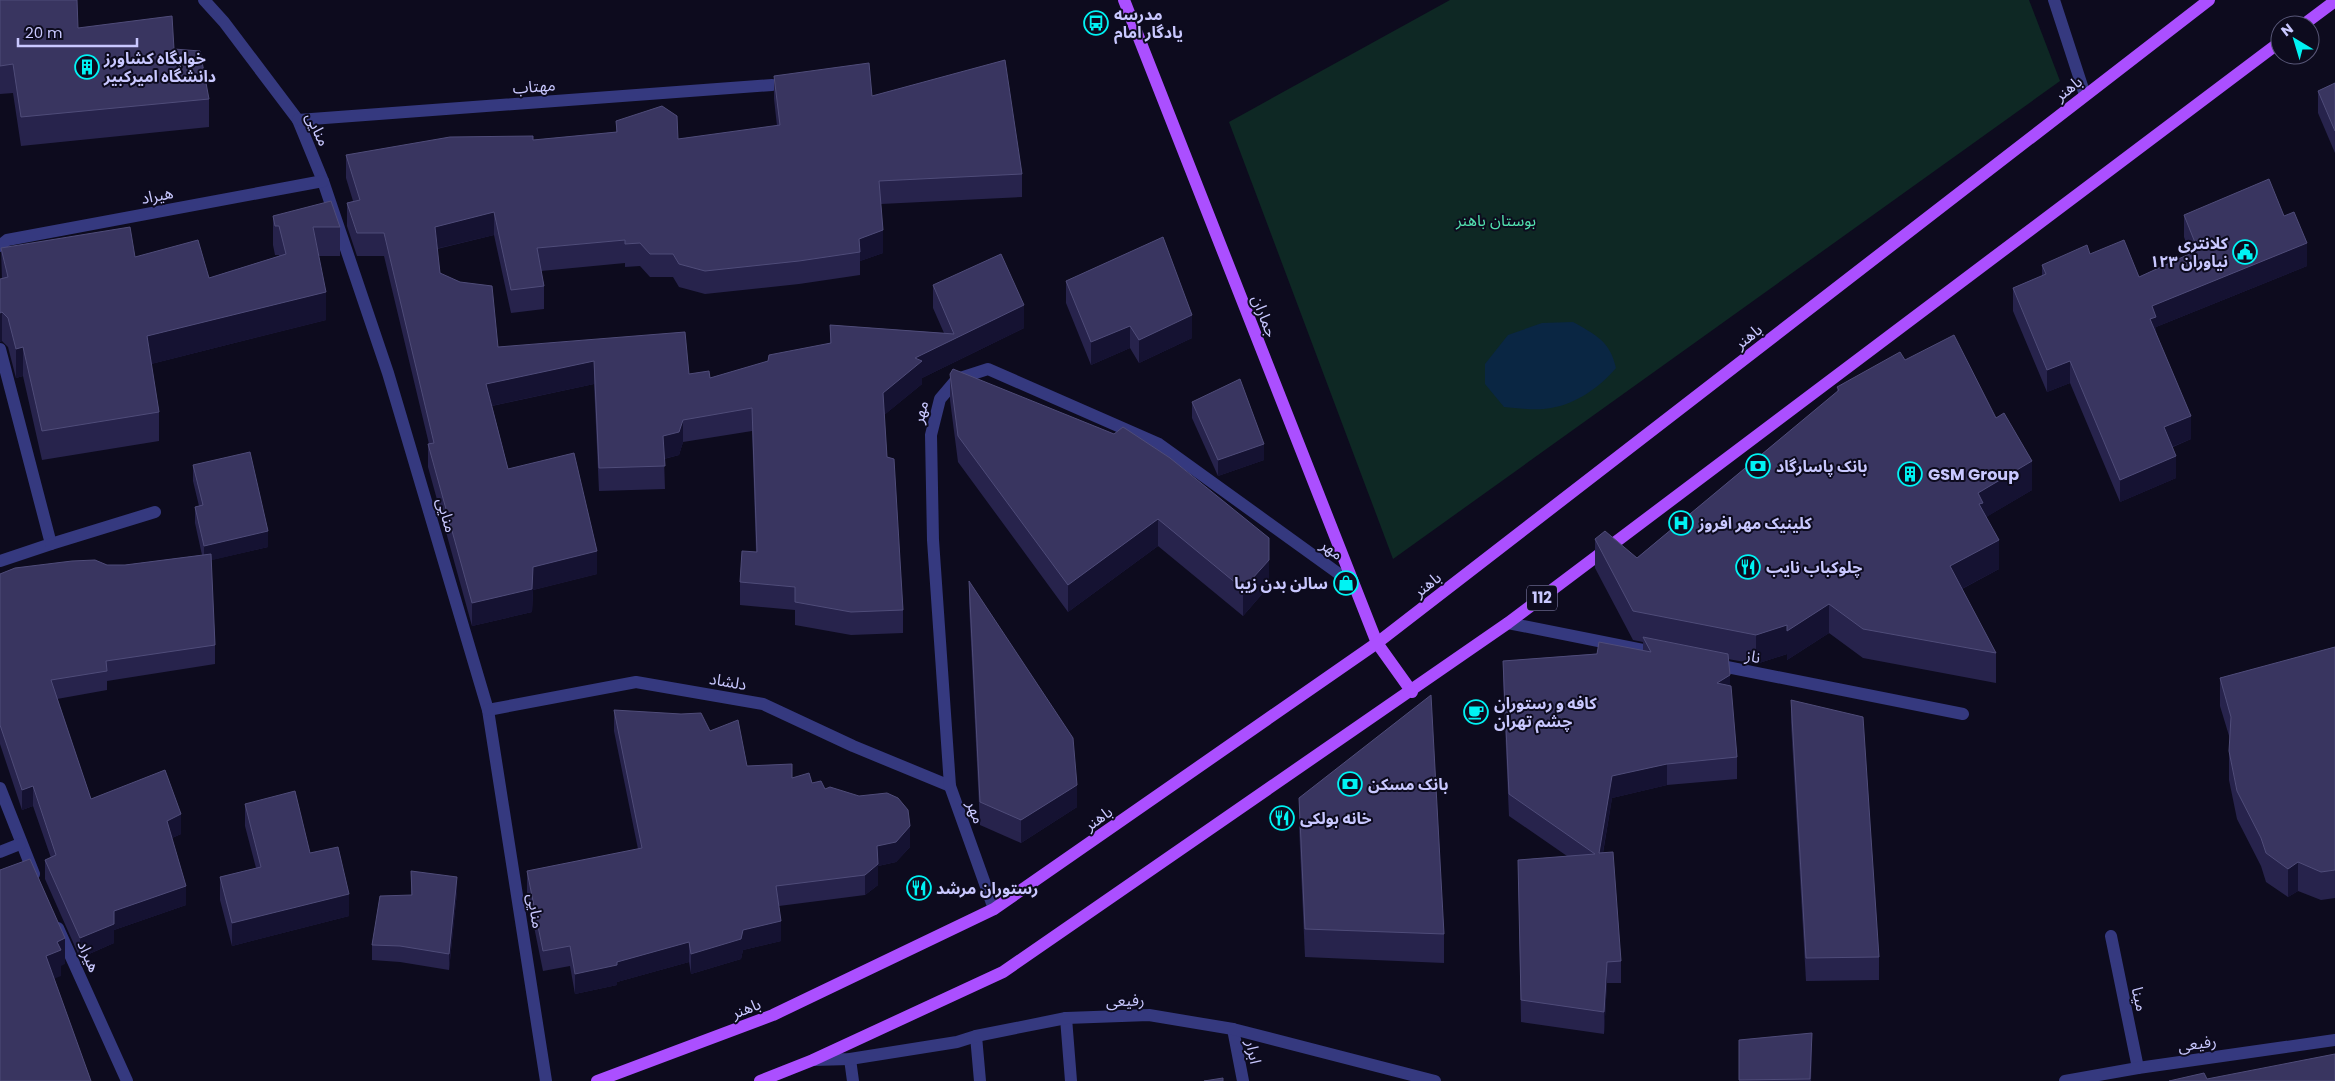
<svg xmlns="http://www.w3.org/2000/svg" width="2335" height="1081" viewBox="0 0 2335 1081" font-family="Poppins,'Noto Sans Arabic',sans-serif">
<rect width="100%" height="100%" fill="#0d0b1e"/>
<polygon fill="#0e2824" points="1450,0 2029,0 2060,81 1393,559 1229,122"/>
<path fill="#0a2643" d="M1573,322C1596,335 1610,341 1616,368C1600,387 1576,404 1551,408C1536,411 1519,408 1504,407L1485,384V364L1508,335L1542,323Z"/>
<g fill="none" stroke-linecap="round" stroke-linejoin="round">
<g stroke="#35397f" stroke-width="12">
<polyline points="204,0 224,22 298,120 323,181 388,373 488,710 546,1081"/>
<polyline points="2054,0 2085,95"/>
<polyline points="298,120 772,85"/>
<polyline points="0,246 7,240 323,181"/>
<polyline points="0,349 51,544 0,561"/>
<polyline points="51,544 155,512"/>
<polyline points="1508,623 1648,651"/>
<polyline points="1712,664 1963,714"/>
<polyline points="488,710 636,682 763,704 853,746 950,786"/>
<polyline points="0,788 34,874"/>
<polyline points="0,852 20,844"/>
<polyline points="994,909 950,786 933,540 931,435 940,399 957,379 988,369 1159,444 1353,584"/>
<polyline points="58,928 127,1081"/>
<polyline points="2111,936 2138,1068"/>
<polyline points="1066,1018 1071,1081"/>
<polyline points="1233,1029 1243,1081"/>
<polyline points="976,1036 980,1081"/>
<polyline points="850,1059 853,1081"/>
<polyline points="813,1060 850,1059 957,1042 976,1036 1066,1018 1149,1015 1233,1029 1435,1081"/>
<polyline points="2065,1081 2138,1068 2335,1040"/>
</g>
<g stroke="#ab4fff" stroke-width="12">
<polyline points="1124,0 1377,643 1412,692"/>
<polyline points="2303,25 2335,1"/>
<polyline points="597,1081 773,1015 994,909 1377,643 2209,0"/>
<polyline points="760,1081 813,1060 1003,972 1508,623 2280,42"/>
</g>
</g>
<g fill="#27234c">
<polygon points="0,0 78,28 174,49 209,99 209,127 21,146 13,93 0,94"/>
<polygon points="774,76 872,96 1022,174 1022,197 881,204 883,253 860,261 860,275 799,284 705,294 679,287 673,277 650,277 640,266 625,267 625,263 541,271 544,286 544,309 511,313 494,235 437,249 440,273 498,347 689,374 710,378 830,343 830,325 944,333 933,308 933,285 1024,328 922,378 922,384 884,415 887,457 903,610 903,633 851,635 795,625 795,610 740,605 740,582 756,552 752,431 683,442 679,455 664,459 665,489 599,491 594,384 492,406 508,469 597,574 533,590 532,612 472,626 428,467 428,444 429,444 384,256 357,256 347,226 347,203 353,201 346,178 346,155 533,140 616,132 616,121 678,139 777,126 774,99"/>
<polygon points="2335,83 2335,153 2318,113 2318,91"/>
<polygon points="2184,215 2284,216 2307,266 2156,327 2156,332 2191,439 2173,447 2176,478 2120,502 2070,383 2047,392 2013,311 2013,288 2042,276 2042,265 2090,254 2139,277 2190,254 2184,237"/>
<polygon points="273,216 340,227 340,256 319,256 326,320 151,364 159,412 159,441 42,460 23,376 16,378 8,347 2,341 0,342 0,279 2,279 1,248 135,257 209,278 279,256 279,255 275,255 273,245"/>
<polygon points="1066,281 1192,338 1139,363 1130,348 1091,365 1066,303"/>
<polygon points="1905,360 2032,490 1986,517 1999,569 1962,589 1996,653 1996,683 1863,658 1829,633 1787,660 1787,654 1756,664 1728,659 1730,686 1737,757 1737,779 1667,785 1612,798 1603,853 1621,961 1621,983 1607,983 1604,1034 1521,1022 1518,860 1567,856 1509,816 1503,682 1503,661 1643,650 1643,642 1633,640 1595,568 1595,539 1637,558 1837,392 1837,387"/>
<polygon points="950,374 1269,586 1243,616 1158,546 1068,612 958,462 950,400"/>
<polygon points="1192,402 1264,460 1218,476 1192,418"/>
<polygon points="193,465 268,547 211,560 215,645 215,664 107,681 107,690 57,699 91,799 181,834 172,838 186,905 114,930 114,943 80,958 45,879 45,860 51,858 33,806 22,810 0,744 0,574 107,565 125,565 202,555 195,523 195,507 199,506 193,481"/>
<polygon points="969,581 1077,807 1021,843 980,825 969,603"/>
<polygon points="2335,647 2335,898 2321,900 2298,891 2288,897 2266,882 2261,866 2237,819 2229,780 2229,751 2230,739 2220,706 2220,678"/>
<polygon points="1791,700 1879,957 1879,980 1806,981 1791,723"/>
<polygon points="614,710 710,731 747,766 812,783 825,789 910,847 896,862 878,866 878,885 865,895 779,906 781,941 743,950 741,959 691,974 689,962 617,982 617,985 575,994 570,966 543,971 527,892 527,871 638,849 614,731"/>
<polygon points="1299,798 1444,934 1444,963 1305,957 1299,826"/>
<polygon points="245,804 310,853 349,916 232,946 220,900 220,877 256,868 245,826"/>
<polygon points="411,871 457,892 449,970 400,962 372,960 372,945 411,895"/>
<polygon points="1812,1049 1811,1081 1739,1081 1739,1080"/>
</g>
<g fill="#151232">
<polygon points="494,212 494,235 435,249 435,227"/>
<polygon points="883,230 883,253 860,261 860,252 859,239"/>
<polygon points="2307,243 2307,266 2156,327 2156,339 2150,319 2152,306"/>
<polygon points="326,292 326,320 147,365 147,336"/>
<polygon points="1024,305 1024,328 922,378 922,384 883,416 883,393 915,358"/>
<polygon points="2,312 2,341 0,342 0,313"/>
<polygon points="1192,315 1192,338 1139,363 1139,340"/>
<polygon points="1130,326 1130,348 1091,365 1091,342"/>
<polygon points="23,347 23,376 16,378 16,349"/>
<polygon points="594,361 594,384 486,407 486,384"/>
<polygon points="2070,361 2070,383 2047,392 2047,370"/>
<polygon points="2191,416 2191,439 2164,450 2164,427"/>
<polygon points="683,420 683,442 679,455 663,459 663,436"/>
<polygon points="1264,444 1264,460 1218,476 1218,460"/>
<polygon points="2176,456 2176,478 2120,502 2120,480"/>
<polygon points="2032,461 2032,490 1983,519 1983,532 1978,493"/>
<polygon points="1158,519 1158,546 1068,612 1068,585"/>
<polygon points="268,531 268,547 204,562 204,546"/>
<polygon points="1999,540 1999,569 1950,595 1950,566"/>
<polygon points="597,551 597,574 533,590 532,612 472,626 472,603 533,567"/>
<polygon points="1269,560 1269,586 1243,616 1243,589"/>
<polygon points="1829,604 1829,633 1787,660 1787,631"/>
<polygon points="1787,625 1787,654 1756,664 1756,635"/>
<polygon points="1730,675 1730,697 1717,683"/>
<polygon points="1667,764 1667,785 1612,798 1599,875 1599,853 1612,776"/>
<polygon points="1077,785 1077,807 1021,843 1021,820"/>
<polygon points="33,786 33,806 22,810 22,790"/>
<polygon points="181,814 181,834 167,840 167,821"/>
<polygon points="910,826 910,847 896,862 878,866 878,885 865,895 865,875 877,846"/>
<polygon points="2298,862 2298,891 2288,897 2288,869"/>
<polygon points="457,877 457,892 449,970 449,954"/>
<polygon points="186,886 186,905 114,930 114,943 80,958 80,938 114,911"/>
<polygon points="349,894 349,916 232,946 232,923"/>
<polygon points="781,921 781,941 743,950 741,959 691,974 691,954 743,930"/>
<polygon points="65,938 65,964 61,966 61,976 46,982 46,956 57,942"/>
<polygon points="689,942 689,962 617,982 617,985 575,994 575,974"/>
<polygon points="1607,962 1607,983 1604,1034 1604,1012"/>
<polygon points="1812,1033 1812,1049 1810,1081"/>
</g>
<g fill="#393560" stroke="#4f4c79">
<polygon points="0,0 77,0 78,28 172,16 174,49 200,51 209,99 21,117 13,64 0,66"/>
<polygon points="1005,60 1022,174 879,181 883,230 859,239 860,252 799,261 705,271 679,264 673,254 650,254 640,243 625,244 625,240 537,248 544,286 511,290 494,212 435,227 440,273 460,282 492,286 498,347 685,332 689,374 709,371 710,378 768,361 769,355 831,343 830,325 954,334 933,285 1001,254 1024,305 915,358 922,361 883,393 887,457 894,459 903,610 851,612 795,602 795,587 740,582 742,551 757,552 752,408 683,420 679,432 663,436 665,466 599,468 594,361 486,384 508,469 574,453 597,551 533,567 532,589 472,603 428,444 434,443 384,233 357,233 347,203 360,200 346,155 450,137 533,136 533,140 617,132 616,121 662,106 677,116 678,139 780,125 774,76 869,63 872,96"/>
<polygon points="2335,83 2335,131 2318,91"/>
<polygon points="2269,179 2284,216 2294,212 2307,243 2152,306 2156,317 2150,319 2191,416 2164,427 2176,456 2120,480 2070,361 2047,370 2013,288 2046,274 2042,265 2087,245 2090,254 2124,240 2139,277 2198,250 2184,215"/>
<polygon points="331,201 340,227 313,227 326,292 147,336 159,412 42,431 23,347 16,349 8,318 2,312 0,313 0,279 8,277 1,248 130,227 135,257 198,240 209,278 286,254 279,226 275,226 273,216"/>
<polygon points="1163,237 1192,315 1139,340 1130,326 1091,342 1066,281"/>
<polygon points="1954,335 1996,418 2004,413 2032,461 1978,493 1983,503 1979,504 1999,540 1950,566 1996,653 1863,629 1829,604 1787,631 1787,625 1756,635 1633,611 1595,539 1605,531 1637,558 1839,390 1837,387 1900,352 1905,360"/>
<polygon points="953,369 1114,434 1123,427 1170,458 1269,538 1269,560 1243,589 1158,519 1068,585 958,436 950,374"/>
<polygon points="1240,379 1264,444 1218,460 1192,402"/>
<polygon points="250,452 268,531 204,546 195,507 203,505 193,465"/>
<polygon points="211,554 215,645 106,661 107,671 51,680 91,799 165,770 181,814 167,821 186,886 114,911 114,924 80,938 45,860 56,855 33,786 22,790 0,725 0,574 15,568 72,561 95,560 107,565 125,565"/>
<polygon points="969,581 1073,738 1077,785 1021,820 980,802"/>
<polygon points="1643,637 1728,654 1730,675 1717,683 1731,686 1737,757 1667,764 1612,776 1599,853 1613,852 1621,961 1607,962 1604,1012 1521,1000 1518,860 1595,854 1509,794 1503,661 1597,654 1599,642 1651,652"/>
<polygon points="2335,647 2335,870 2321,872 2298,862 2288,869 2266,853 2261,838 2237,791 2229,751 2231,717 2220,678"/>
<polygon points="1431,695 1444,934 1305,929 1299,798"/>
<polygon points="1791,700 1863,717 1879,957 1806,958"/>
<polygon points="614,710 681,714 701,713 710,731 738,720 747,766 792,764 792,778 809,773 812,783 821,781 825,789 830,787 859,796 887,793 898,798 908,810 910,826 896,842 877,846 878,864 865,875 776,886 781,921 743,930 741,939 691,954 689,942 617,962 617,965 575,974 570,946 543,951 527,871 642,848"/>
<polygon points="295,791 310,853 338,847 349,894 232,923 220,877 261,867 245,804"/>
<polygon points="30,859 65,938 57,942 61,950 46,956 91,1081 0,1081 0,870"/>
<polygon points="411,871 457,877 449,954 400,946 372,945 380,896 412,895"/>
<polygon points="1812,1033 1810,1079 1739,1080 1739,1040"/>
<polygon points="2335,1054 2335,1081 2169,1081 2204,1073 2207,1079"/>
<polygon points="1223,1078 1223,1081 1204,1081"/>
</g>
<defs>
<g id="bus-ring" transform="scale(1.25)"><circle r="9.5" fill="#0d0b1e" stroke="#00f3f3" stroke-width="1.5"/><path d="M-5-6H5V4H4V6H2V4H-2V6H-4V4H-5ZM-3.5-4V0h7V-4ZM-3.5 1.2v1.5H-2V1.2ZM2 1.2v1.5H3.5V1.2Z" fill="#00f3f3"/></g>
<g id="building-ring" transform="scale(1.25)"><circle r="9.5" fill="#0d0b1e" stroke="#00f3f3" stroke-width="1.5"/><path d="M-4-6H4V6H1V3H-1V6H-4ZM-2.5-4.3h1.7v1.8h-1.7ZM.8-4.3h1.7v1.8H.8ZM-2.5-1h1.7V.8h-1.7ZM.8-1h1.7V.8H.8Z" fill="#00f3f3"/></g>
<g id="civic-ring" transform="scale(1.25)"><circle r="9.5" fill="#0d0b1e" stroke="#00f3f3" stroke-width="1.5"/><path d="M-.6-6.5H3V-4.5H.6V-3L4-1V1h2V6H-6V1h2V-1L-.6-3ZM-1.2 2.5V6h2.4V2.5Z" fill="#00f3f3"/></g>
<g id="bank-ring" transform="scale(1.25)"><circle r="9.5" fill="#0d0b1e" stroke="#00f3f3" stroke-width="1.5"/><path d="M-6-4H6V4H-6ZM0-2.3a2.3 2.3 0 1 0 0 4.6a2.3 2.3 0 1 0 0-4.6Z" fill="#00f3f3"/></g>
<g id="hospital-ring" transform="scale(1.25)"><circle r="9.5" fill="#0d0b1e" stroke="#00f3f3" stroke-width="1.5"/><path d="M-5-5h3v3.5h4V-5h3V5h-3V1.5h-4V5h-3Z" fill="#00f3f3"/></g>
<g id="restaurant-ring" transform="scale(1.25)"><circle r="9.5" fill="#0d0b1e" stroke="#00f3f3" stroke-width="1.5"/><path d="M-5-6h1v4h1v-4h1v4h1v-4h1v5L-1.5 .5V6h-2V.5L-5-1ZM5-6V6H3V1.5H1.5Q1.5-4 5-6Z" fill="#00f3f3"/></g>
<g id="shop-ring" transform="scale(1.25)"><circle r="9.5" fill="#0d0b1e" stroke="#00f3f3" stroke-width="1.5"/><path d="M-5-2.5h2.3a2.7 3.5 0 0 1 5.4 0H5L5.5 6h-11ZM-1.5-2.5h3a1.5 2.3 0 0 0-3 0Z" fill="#00f3f3"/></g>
<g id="cafe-ring" transform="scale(1.25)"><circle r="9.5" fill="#0d0b1e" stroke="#00f3f3" stroke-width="1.5"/><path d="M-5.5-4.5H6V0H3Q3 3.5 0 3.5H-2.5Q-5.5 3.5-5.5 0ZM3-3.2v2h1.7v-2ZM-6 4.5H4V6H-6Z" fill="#00f3f3"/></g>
</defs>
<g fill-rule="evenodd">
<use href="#bus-ring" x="1096" y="23"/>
<use href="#building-ring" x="87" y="67"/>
<use href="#civic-ring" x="2245" y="252"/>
<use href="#bank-ring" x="1758" y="466"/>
<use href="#building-ring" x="1910" y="474"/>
<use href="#hospital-ring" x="1681" y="523"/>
<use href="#restaurant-ring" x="1748" y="567"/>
<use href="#shop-ring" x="1346" y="583"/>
<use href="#cafe-ring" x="1476" y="712"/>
<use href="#bank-ring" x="1350" y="784"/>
<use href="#restaurant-ring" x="1282" y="818"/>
<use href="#restaurant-ring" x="919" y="888"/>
</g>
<g text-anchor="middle" stroke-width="4" stroke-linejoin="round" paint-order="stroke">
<rect fill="#0d0b1e" stroke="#918fbc" stroke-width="1" x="1527" y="585.5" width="30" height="25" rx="4"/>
<g font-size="15" font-weight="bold" fill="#c9c8ff">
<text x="1542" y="603">112</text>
</g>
<g font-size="16" font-weight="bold" fill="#c9c8ff" stroke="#0d0b1e" text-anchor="start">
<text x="1114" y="20">مدرسه<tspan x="1114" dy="18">یادگار امام</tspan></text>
<text x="104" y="64">خوابگاه کشاورز<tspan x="104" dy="18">دانشگاه امیرکبیر</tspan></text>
<text x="2228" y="249" text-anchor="end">کلانتری<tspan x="2228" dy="18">۱۲۳ نیاوران</tspan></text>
<text x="1776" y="472">بانک پاسارگاد</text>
<text x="1928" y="480">GSM Group</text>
<text x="1698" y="529">کلینیک مهر افروز</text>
<text x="1766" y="573">چلوکباب نایب</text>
<text x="1328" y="589" text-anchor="end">سالن بدن زیبا</text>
<text x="1494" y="709">کافه و رستوران<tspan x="1494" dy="18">چشم تهران</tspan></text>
<text x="1368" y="790">بانک مسکن</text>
<text x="1300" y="824">خانه بولکی</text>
<text x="936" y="894">رستوران مرشد</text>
</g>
<g font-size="16" fill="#c9c8ff" stroke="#0d0b1e">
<text transform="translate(534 86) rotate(-4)" y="6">مهتاب</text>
<text transform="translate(2068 88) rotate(-38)" y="6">باهنر</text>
<text transform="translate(318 129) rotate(65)" y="6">منایی</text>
<text transform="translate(157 195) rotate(-11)" y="6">هیراد</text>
<text transform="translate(1265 316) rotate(69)" y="6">جماران</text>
<text transform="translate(1748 336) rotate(-38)" y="6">باهنر</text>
<text transform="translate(920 412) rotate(-76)" y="6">مهر</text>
<text transform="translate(447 515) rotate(74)" y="6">منایی</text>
<text transform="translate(1332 549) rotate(36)" y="6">مهر</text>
<text transform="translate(1427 584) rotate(-38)" y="6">باهنر</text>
<text transform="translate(1753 656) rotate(11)" y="6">ناز</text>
<text transform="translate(728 681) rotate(10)" y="6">دلشاد</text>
<text transform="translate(976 812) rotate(70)" y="6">مهر</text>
<text transform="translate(1098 818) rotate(-35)" y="6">باهنر</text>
<text transform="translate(536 911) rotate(81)" y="6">منایی</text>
<text transform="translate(89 956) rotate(66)" y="6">هیراد</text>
<text transform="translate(2140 999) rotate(78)" y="6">مینا</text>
<text transform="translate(1125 1000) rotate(-2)" y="6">رفیعی</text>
<text transform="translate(746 1008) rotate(-21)" y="6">باهنر</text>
<text transform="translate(2197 1043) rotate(-8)" y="6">رفیعی</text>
<text transform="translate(1254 1052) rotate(79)" y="6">ابرار</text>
</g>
<g font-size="16" fill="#52e1af" stroke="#0d0b1e">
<text x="1496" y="226">بوستان باهنر</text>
</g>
</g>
<g transform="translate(2295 40) rotate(322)"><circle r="24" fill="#0d0b1e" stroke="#585778"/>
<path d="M0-4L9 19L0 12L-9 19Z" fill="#00f3f3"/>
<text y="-8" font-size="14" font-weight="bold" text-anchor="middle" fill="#c9c8ff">N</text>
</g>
<path d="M18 38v8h119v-8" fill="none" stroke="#c9c8ff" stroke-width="2.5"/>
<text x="25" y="38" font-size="15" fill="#c9c8ff" stroke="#0d0b1e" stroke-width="4" paint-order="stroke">20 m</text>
</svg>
